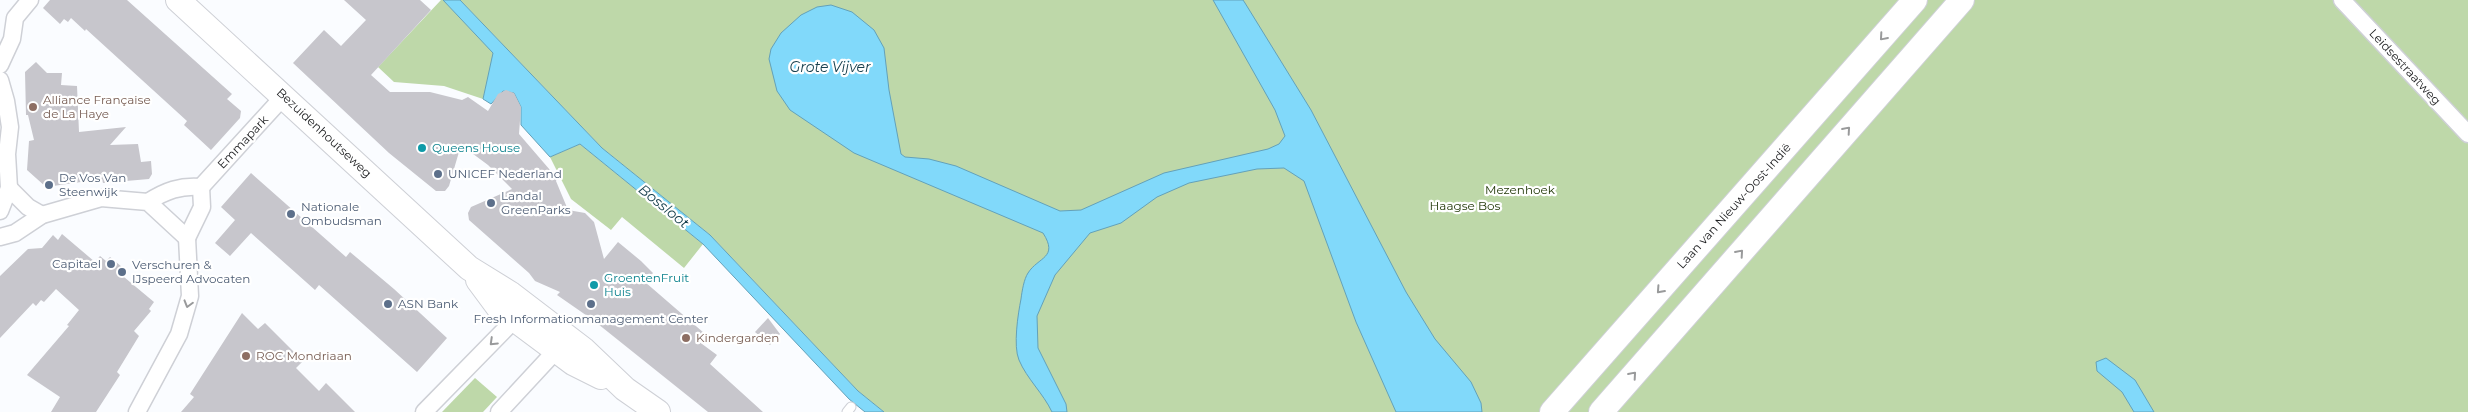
<svg xmlns="http://www.w3.org/2000/svg" width="2468" height="412" viewBox="0 0 2468 412" font-family="Montserrat,sans-serif">
<rect width="100%" height="100%" fill="#fafcff"/>
<g fill="#bed8a9">
<polygon points="441,0 443,0 494,53 483,99 444,86 394,82 378,67"/>
<polygon points="460,0 2468,0 2468,412 884,412 858,391 710,235 602,148"/>
<polygon points="580,144 703,244 684,268 622,217 611,230 571,199 550,157"/>
<polygon points="475,378 497,397 483,412 442,412"/>
</g>
<g fill="#81d9fa" stroke="#63a1b9">
<polygon points="443,0 460,0 602,148 710,235 858,391 884,412 865,412 849,399 703,244 580,144 550,157 521,125 521,107 514,93 503,91 491,104 483,99 493,53"/>
<path d="M1213,0H1243L1245,3L1311,110L1406,292L1435,339L1471,382L1481,403L1482,412H1396L1356,322L1304,181L1284,168L1257,169L1189,183L1157,197L1121,223L1090,233L1055,275L1037,316L1038,348L1066,404L1067,412H1052C1043,393 1027,379 1019,360C1013,346 1018,314 1021,299C1022,291 1024,279 1028,273C1038,257 1059,258 1043,233L854,153L790,110L777,91L769,59L771,49L781,33L801,15L817,7L831,5L852,12L874,30L884,48L889,90L901,154L905,157L929,159L956,166L1060,211L1081,210L1164,173L1268,149L1279,144L1285,136L1275,110Z"/>
<polygon points="2106,358 2135,380 2154,412 2134,412 2122,392 2097,371 2096,362"/>
</g>
<g fill="#c7c6cc">
<polygon points="50,0 127,0 232,94 227,99 241,111 240,118 211,150 184,125 187,121 86,29 85,31 71,18 68,22 64,19 60,24 43,8"/>
<polygon points="344,0 420,0 431,10 371,75 390,92 430,92 462,100 468,97 488,111 498,94 506,90 514,93 521,107 519,134 550,170 559,173 556,181 568,210 585,213 594,222 604,259 618,242 641,261 653,273 645,282 704,333 698,341 717,355 710,364 763,412 708,412 593,320 557,295 560,292 535,281 529,273 469,220 468,213 471,207 512,189 488,165 461,145 449,186 445,191 436,191 389,153 293,63 324,30 341,46 366,20"/>
<polygon points="36,62 47,73 62,73 61,85 77,86 79,132 126,127 110,145 138,144 141,162 151,161 152,174 149,179 103,183 102,179 46,187 27,170 29,141 34,140 28,115 26,115 25,72"/>
<polygon points="251,173 346,257 350,252 394,289 447,338 417,372 319,285 315,290 251,233 230,256 215,243 235,220 221,207"/>
<polygon points="62,234 95,262 100,256 106,261 110,257 128,272 124,277 154,302 149,309 151,311 134,331 139,336 117,372 120,375 96,412 51,412 60,397 27,375 69,326 67,325 79,310 56,289 44,302 41,300 36,306 33,303 0,338 0,276 28,249 42,248 53,235 58,240"/>
<polygon points="242,313 258,329 265,323 303,361 296,368 319,391 326,383 355,412 181,412 194,397 190,394"/>
<polygon points="768,318 780,334 770,345 755,332"/>
</g>
<g fill="none" stroke-linecap="round" stroke-linejoin="round">
<g stroke="#ced0d6" stroke-width="11">
<polyline id="lane" points="847,412 851,407"/>
</g>
<g stroke="#ced0d6" stroke-width="19">
<g id="street">
<polyline points="2342,0 2468,134"/>
<polyline points="0,65 12,39 15,18 30,0"/>
<polyline points="0,80 6,101 10,127 7,154 9,188 0,211"/>
<polyline points="201,187 284,96"/>
<polyline points="9,188 28,207 42,215"/>
<path d="M148,202C165,191 181,185 201,187"/>
<polyline points="0,237 15,233 42,215 101,198 148,202 187,238"/>
<polyline points="187,238 202,207 201,187"/>
<polyline points="137,412 179,334 190,296 187,238"/>
<polyline points="424,412 522,312"/>
<polyline points="499,412 562,344"/>
</g>
</g>
<g stroke="#ced0d6" stroke-width="26">
<g id="secondary">
<polyline points="178,0 469,268 511,294 583,349 625,389 658,412"/>
<polyline points="478,280 498,307 573,363 601,377"/>
<polyline points="1552,412 1915,0"/>
<polyline points="1601,412 1962,0"/>
</g>
</g>
<use href="#lane" stroke="#fff" stroke-width="9"/>
<use href="#street" stroke="#fff" stroke-width="16"/>
<use href="#secondary" stroke="#fff" stroke-width="24"/>
</g>
<defs><path id="oneway-chevron" d="M-2-3.5L2.5 0L-2 3.5" fill="none" stroke-width="1.6" stroke-linecap="round" stroke-linejoin="round" transform="scale(1.25)"/></defs>
<g stroke="#999a9b">
<use href="#oneway-chevron" transform="translate(1883 37) rotate(131)"/>
<use href="#oneway-chevron" transform="translate(1847 130) rotate(-49)"/>
<use href="#oneway-chevron" transform="translate(1740 253) rotate(-49)"/>
<use href="#oneway-chevron" transform="translate(1660 290) rotate(132)"/>
<use href="#oneway-chevron" transform="translate(188 304) rotate(106)"/>
<use href="#oneway-chevron" transform="translate(493 342) rotate(136)"/>
<use href="#oneway-chevron" transform="translate(1633 375) rotate(-49)"/>
</g>
<g fill="#8d6e63" stroke="#fff" stroke-width="2">
<circle cx="33" cy="107" r="5"/>
<circle cx="686" cy="338" r="5"/>
<circle cx="246" cy="356" r="5"/>
</g>
<g fill="#0f9aa8" stroke="#fff" stroke-width="2">
<circle cx="422" cy="148" r="5"/>
<circle cx="594" cy="285" r="5"/>
</g>
<g fill="#5c6f8a" stroke="#fff" stroke-width="2">
<circle cx="438" cy="174" r="5"/>
<circle cx="49" cy="185" r="5"/>
<circle cx="491" cy="203" r="5"/>
<circle cx="291" cy="214" r="5"/>
<circle cx="111" cy="264" r="5"/>
<circle cx="122" cy="272" r="5"/>
<circle cx="388" cy="304" r="5"/>
<circle cx="591" cy="304" r="5"/>
</g>
<g text-anchor="middle" stroke-width="4.5" stroke-linejoin="round" paint-order="stroke">
<g font-size="12" fill="#1d1e20" stroke="#fff">
<text transform="translate(2405 67) rotate(47)" y="4">Leidsestraatweg</text>
<text transform="translate(324 133) rotate(43)" y="4">Bezuidenhoutseweg</text>
<text transform="translate(243 142) rotate(-47)" y="4">Emmapark</text>
<text transform="translate(1734 206) rotate(-48)" y="4">Laan van Nieuw-Oost-Indië</text>
</g>
<g font-size="12" fill="#785e54" stroke="#fff" text-anchor="start">
<text x="43" y="104">Alliance Française<tspan x="43" dy="14">de La Haye</tspan></text>
<text x="696" y="342">Kindergarden</text>
<text x="256" y="360">ROC Mondriaan</text>
</g>
<g font-size="12" fill="#0d838f" stroke="#fff" text-anchor="start">
<text x="432" y="152">Queens House</text>
<text x="604" y="282">GroentenFruit<tspan x="604" dy="14">Huis</tspan></text>
</g>
<g font-size="12" fill="#4e5e75" stroke="#fff" text-anchor="start">
<text x="448" y="178">UNICEF Nederland</text>
<text x="59" y="182">De Vos Van<tspan x="59" dy="14">Steenwijk</tspan></text>
<text x="501" y="200">Landal<tspan x="501" dy="14">GreenParks</tspan></text>
<text x="301" y="211">Nationale<tspan x="301" dy="14">Ombudsman</tspan></text>
<text x="101" y="268" text-anchor="end">Capitael</text>
<text x="132" y="269">Verschuren &amp;<tspan x="132" dy="14">IJspeerd Advocaten</tspan></text>
<text x="398" y="308">ASN Bank</text>
<text x="591" y="323" text-anchor="middle">Fresh Informationmanagement Center</text>
</g>
<g font-size="12" fill="#223808" stroke="#fff">
<text x="1520" y="194">Mezenhoek</text>
<text x="1465" y="210">Haagse Bos</text>
</g>
<g font-size="14" font-style="italic" fill="#18404e" stroke="#fff">
<text x="830" y="72">Grote Vijver</text>
<text transform="translate(664 206) rotate(39)" y="5">Bossloot</text>
</g>
</g>
</svg>
